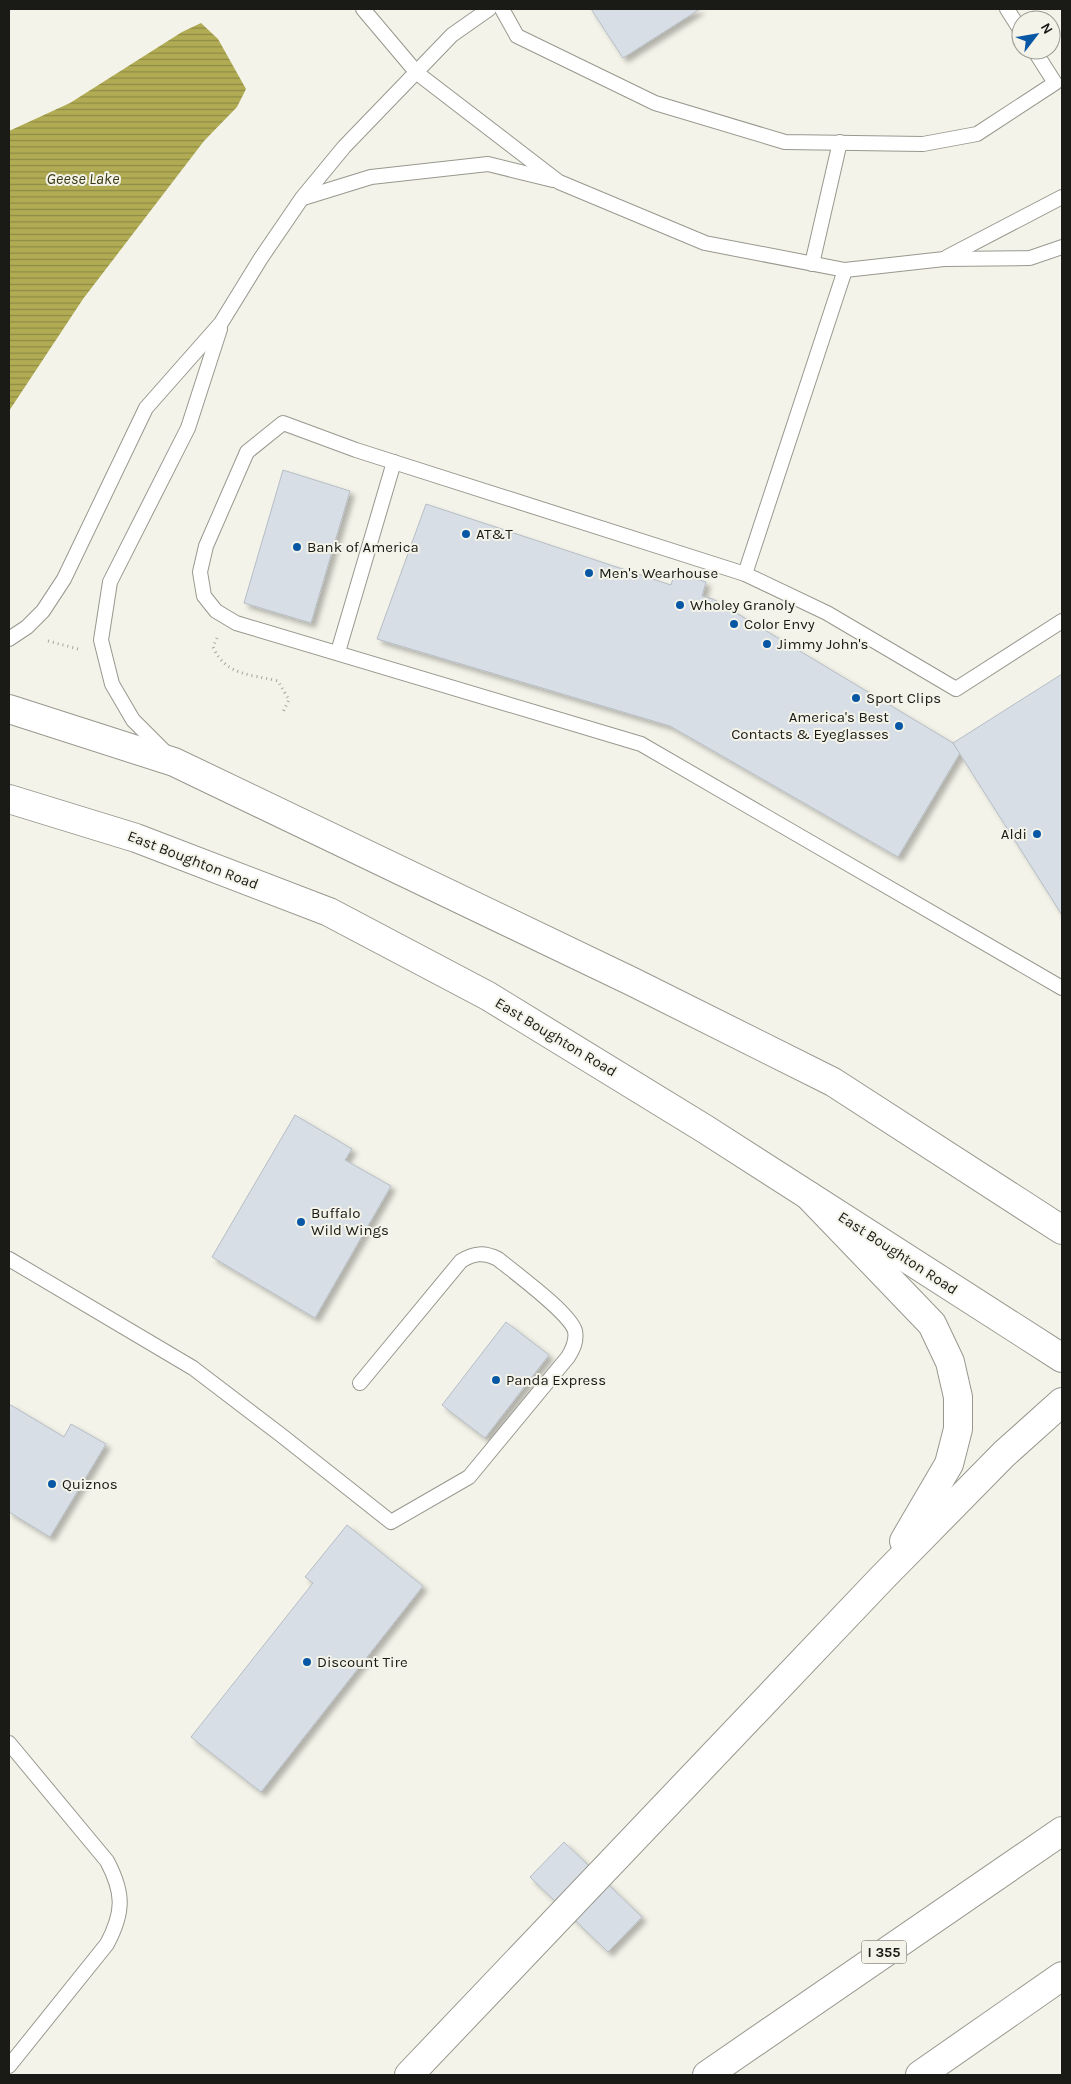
<svg xmlns="http://www.w3.org/2000/svg" width="1071" height="2084" viewBox="0 0 1071 2084" font-family="Karla,sans-serif">
<defs>
<pattern id="water-rules" width="6" height="5" patternUnits="userSpaceOnUse" patternTransform="scale(1.25)"><rect width="6" height="5" fill="#b1ac54"/><path d="M0 2.5h6" fill="none" stroke="#8f8b45"/></pattern>
<filter id="shadow"><feDropShadow dx="4.5" dy="4.5" stdDeviation="2.5" flood-color="#0004"/></filter>
</defs>
<rect width="100%" height="100%" fill="#f3f3e9"/>
<polygon fill="url(#water-rules)" points="201,23 218,39 246,89 237,107 204,141 83,299 9,411 9,131 70,103 182,32"/>
<g fill="#d8dee6" stroke="#b6bdc4" filter="url(#shadow)">
<polygon points="591,9 700,9 623,58"/>
<polygon points="283,470 350,491 311,623 244,603"/>
<polygon points="426,504 671,585 675,572 706,582 702,596 713,599 953,743 960,753 898,857 670,726 377,639"/>
<polygon points="1062,674 1062,915 953,743"/>
<polygon points="295,1115 352,1149 345,1160 391,1186 315,1318 212,1257"/>
<polygon points="506,1322 549,1355 485,1438 442,1405"/>
<polygon points="9,1404 64,1437 71,1424 106,1444 50,1537 9,1512"/>
<polygon points="347,1525 423,1586 261,1792 191,1737 313,1583 305,1577"/>
<polygon points="564,1842 642,1917 608,1952 530,1877"/>
</g>
<g fill="none" stroke-linecap="round" stroke-linejoin="round">
<g stroke="#98988f" stroke-width="16">
<g id="service">
<polyline points="363,9 417,73 559,182 705,243 845,270 944,259 1030,258 1062,247"/>
<polyline points="502,9 517,36 655,103 785,142 923,144 977,134 1055,83 1034,50"/>
<polyline points="1007,9 1021,31"/>
<polyline points="303,198 371,177 488,164 553,180"/>
<polyline points="947,257 1062,197"/>
<polyline points="812,264 840,142"/>
<polyline points="845,270 745,574 356,450 283,423 247,452 206,546 200,572 204,596 216,611 236,623 641,744 1062,988"/>
<polyline points="745,574 827,613 956,689 1062,621"/>
<polyline points="9,639 27,627 43,611 64,579 146,408 221,323 261,258 302,198 344,147 452,35 489,9"/>
<polyline points="338,652 394,462"/>
<polyline points="167,754 133,720 112,684 101,640 110,582 188,428 220,329"/>
<path d="M9,1259L193,1368L281,1435L391,1522L469,1477L568,1357C573,1349 577,1341 575,1331C570,1313 515,1273 498,1259C484,1252 474,1253 461,1261L360,1383"/>
<path d="M9,1743L107,1861C124,1893 124,1912 107,1944L9,2066"/>
</g>
</g>
<g stroke="#98988f" stroke-width="30">
<g id="secondary">
<polyline points="9,709 174,762 633,982 833,1082 1062,1230"/>
<polyline points="9,799 136,838 329,912 488,996 705,1129 1062,1358"/>
</g>
</g>
<g stroke="#98988f" stroke-width="30">
<g id="motorway">
<polyline points="809,1196 932,1324 950,1362 958,1397 958,1429 949,1464 904,1541"/>
<polyline points="409,2075 883,1577 1004,1454 1062,1402"/>
<polyline points="707,2075 1062,1831"/>
<polyline points="920,2075 1062,1976"/>
</g>
</g>
<g stroke="#a6a69e" stroke-width="3" stroke-dasharray="1 4" stroke-linecap="butt">
<path d="M217,638L213,647C226,676 250,674 278,681L289,700L283,712"/>
<polyline points="48,641 78,649"/>
</g>
<use href="#service" stroke="#fff" stroke-width="14"/>
<use href="#secondary" stroke="#fff" stroke-width="28"/>
<use href="#motorway" stroke="#fff" stroke-width="28"/>
</g>
<g fill="#0757a5" stroke="#f3f3e9" stroke-width="2">
<circle cx="466" cy="534" r="5"/>
<circle cx="297" cy="547" r="5"/>
<circle cx="589" cy="573" r="5"/>
<circle cx="680" cy="605" r="5"/>
<circle cx="734" cy="624" r="5"/>
<circle cx="767" cy="644" r="5"/>
<circle cx="856" cy="698" r="5"/>
<circle cx="899" cy="726" r="5"/>
<circle cx="1037" cy="834" r="5"/>
<circle cx="301" cy="1222" r="5"/>
<circle cx="496" cy="1380" r="5"/>
<circle cx="52" cy="1484" r="5"/>
<circle cx="307" cy="1662" r="5"/>
</g>
<g text-anchor="middle" stroke-width="4" stroke-linejoin="round" paint-order="stroke">
<rect fill="#f3f3e9" stroke="#5b5b55" stroke-width="1" x="861.5" y="1940.5" width="45" height="23" rx="4"/>
<g font-size="14" font-weight="bold" fill="#1a1a16">
<text x="884" y="1957">I 355</text>
</g>
<g font-size="15" fill="#1a1a16" stroke="#f3f3e9" text-anchor="start">
<text x="476" y="539">AT&amp;T</text>
<text x="307" y="552">Bank of America</text>
<text x="599" y="578">Men's Wearhouse</text>
<text x="690" y="610">Wholey Granoly</text>
<text x="744" y="629">Color Envy</text>
<text x="777" y="649">Jimmy John's</text>
<text x="866" y="703">Sport Clips</text>
<text x="889" y="722" text-anchor="end">America's Best<tspan x="889" dy="17">Contacts &amp; Eyeglasses</tspan></text>
<text x="1027" y="839" text-anchor="end">Aldi</text>
<text x="311" y="1218">Buffalo<tspan x="311" dy="17">Wild Wings</tspan></text>
<text x="506" y="1385">Panda Express</text>
<text x="62" y="1489">Quiznos</text>
<text x="317" y="1667">Discount Tire</text>
</g>
<g font-size="15" fill="#1a1a16" stroke="#f3f3e9">
<text transform="translate(193 860) rotate(21)" y="5">East Boughton Road</text>
<text transform="translate(556 1037) rotate(31)" y="5">East Boughton Road</text>
<text transform="translate(898 1253) rotate(33)" y="5">East Boughton Road</text>
</g>
<g font-size="16" font-style="italic" fill="#3c3a14" stroke="#f3f3e9">
<text x="83" y="184">Geese Lake</text>
</g>
</g>
<rect width="1071" height="2084" fill="none" stroke="#1a1a16" stroke-width="20"/>
<g transform="translate(1036 35) rotate(59)"><circle r="24" fill="#f3f3e9" stroke="#9c9c95"/>
<path d="M0-4L9 19L0 12L-9 19Z" fill="#0757a5"/>
<text y="-8" font-size="14" font-weight="bold" text-anchor="middle" fill="#1a1a16">N</text>
</g>
</svg>
